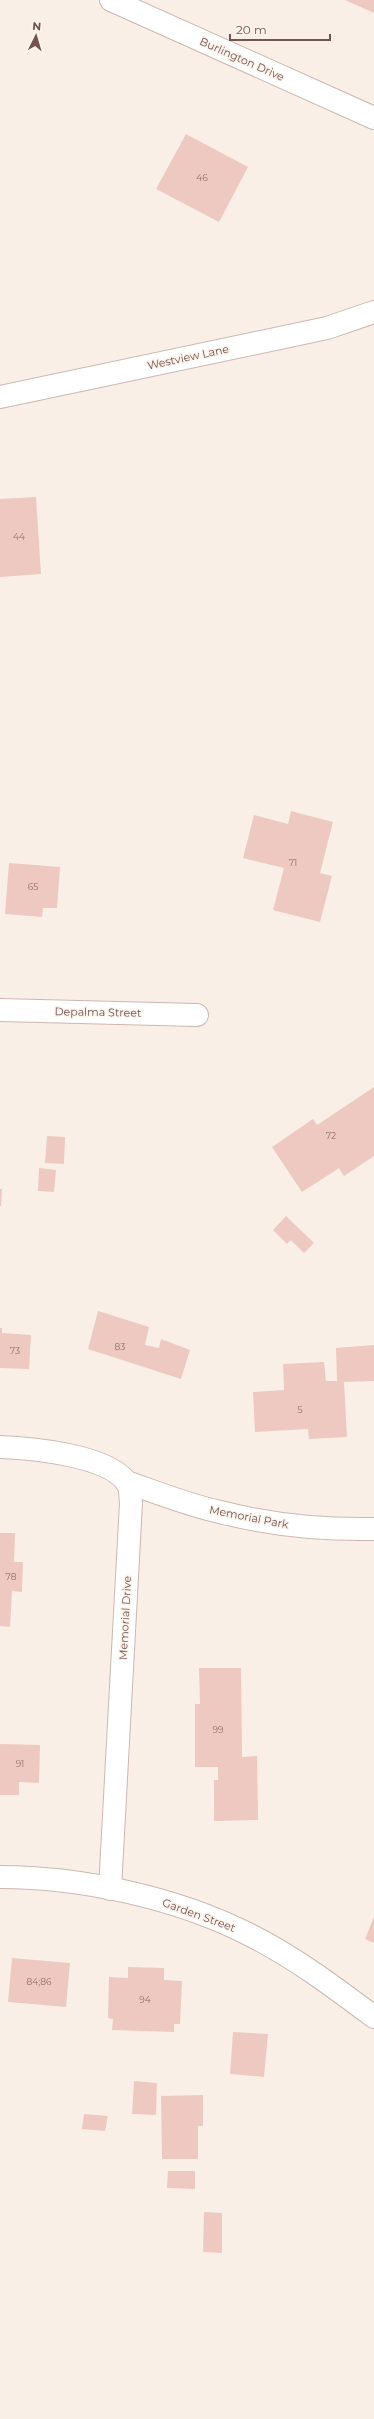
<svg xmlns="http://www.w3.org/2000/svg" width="374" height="2419" viewBox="0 0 374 2419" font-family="Montserrat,sans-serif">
<rect width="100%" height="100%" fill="#faefe7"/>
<g fill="#edc9c1">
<polygon points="345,0 374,0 374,13"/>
<polygon points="186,134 248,167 219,222 156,189"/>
<polygon points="36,497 41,574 0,577 0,499"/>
<polygon points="291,811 333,822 320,873 332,876 320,922 273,910 284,868 243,858 254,815 288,824"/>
<polygon points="9,863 60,867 57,908 43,908 42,917 5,914"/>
<polygon points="374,1087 374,1156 344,1176 339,1168 302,1192 272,1147 313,1119 317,1125"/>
<polygon points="47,1136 65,1137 64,1164 45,1163"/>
<polygon points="39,1168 56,1170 54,1192 38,1191"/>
<polygon points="0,1189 2,1189 1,1206 0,1206"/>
<polygon points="286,1216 314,1243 304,1253 291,1240 287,1244 273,1230"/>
<polygon points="98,1311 149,1327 145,1345 159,1348 161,1339 190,1350 181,1379 88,1349"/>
<polygon points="0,1328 2,1328 2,1333 31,1335 29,1369 0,1368"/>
<polygon points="374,1345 374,1381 344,1382 347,1437 309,1439 308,1429 255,1432 253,1392 284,1390 283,1364 324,1362 326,1381 337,1381 336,1348"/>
<polygon points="0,1533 15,1533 14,1562 23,1562 22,1592 12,1591 10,1627 0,1626"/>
<polygon points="199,1668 241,1668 242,1757 257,1756 258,1820 214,1821 214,1780 218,1780 218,1767 195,1767 195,1704 200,1704"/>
<polygon points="0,1744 40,1745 39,1783 19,1782 19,1795 0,1795"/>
<polygon points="374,1917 374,1943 365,1939"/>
<polygon points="12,1958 70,1963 66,2007 8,2002"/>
<polygon points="128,1967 164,1968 164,1980 182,1981 180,2024 174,2024 174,2032 112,2030 113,2019 108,2018 109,1977 128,1978"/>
<polygon points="233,2032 268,2034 264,2077 230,2074"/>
<polygon points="134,2081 157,2083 156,2115 132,2114"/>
<polygon points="203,2095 203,2126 198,2126 198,2159 162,2159 161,2096"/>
<polygon points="84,2114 108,2116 105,2131 82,2129"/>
<polygon points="168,2171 195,2171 195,2189 167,2188"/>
<polygon points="204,2212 222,2213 222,2253 203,2252"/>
</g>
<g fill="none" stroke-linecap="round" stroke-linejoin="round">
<g stroke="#cdb7b1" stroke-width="24">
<g id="minor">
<polyline points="111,0 374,118"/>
<polyline points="0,397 327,328 374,312"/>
<polyline points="0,1010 197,1015"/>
<path d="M0,1447C30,1448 109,1455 127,1483C131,1488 130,1497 131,1503L110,1889"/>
<path d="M127,1482C158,1493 188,1505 220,1512C271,1525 322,1530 374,1529"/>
<path d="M0,1877C81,1877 178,1898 250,1935C294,1957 334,1987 374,2017"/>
</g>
</g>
<use href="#minor" stroke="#fff" stroke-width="22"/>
</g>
<g text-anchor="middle" stroke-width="3" stroke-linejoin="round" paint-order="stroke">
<g font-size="9" fill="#91706b">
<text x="202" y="181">46</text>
<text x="19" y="540">44</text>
<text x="293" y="866">71</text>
<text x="33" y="890">65</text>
<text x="331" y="1139">72</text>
<text x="120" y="1350">83</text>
<text x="15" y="1354">73</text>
<text x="300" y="1413">5</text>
<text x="11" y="1580">78</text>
<text x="218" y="1733">99</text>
<text x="20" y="1767">91</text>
<text x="39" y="1985">84;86</text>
<text x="145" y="2003">94</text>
</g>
<g font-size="11" fill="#72534e" stroke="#fdf3ed">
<text transform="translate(242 59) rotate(24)" y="4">Burlington Drive</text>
<text transform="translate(188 357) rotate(-12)" y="4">Westview Lane</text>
<text transform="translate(98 1012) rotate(1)" y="4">Depalma Street</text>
<text transform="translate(249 1517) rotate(11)" y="4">Memorial Park</text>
<text transform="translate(125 1618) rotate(-87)" y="4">Memorial Drive</text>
<text transform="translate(199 1915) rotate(20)" y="4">Garden Street</text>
</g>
</g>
<g transform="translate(36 36) rotate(5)" stroke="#fdf3ed" stroke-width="3" paint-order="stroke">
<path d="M0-3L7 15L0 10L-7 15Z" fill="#72534e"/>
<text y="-6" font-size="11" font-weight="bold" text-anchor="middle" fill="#72534e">N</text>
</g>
<path d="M230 34v6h100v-6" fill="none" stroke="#72534e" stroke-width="2"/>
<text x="236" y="34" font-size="12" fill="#72534e" stroke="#fdf3ed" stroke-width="3" paint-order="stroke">20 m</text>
</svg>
